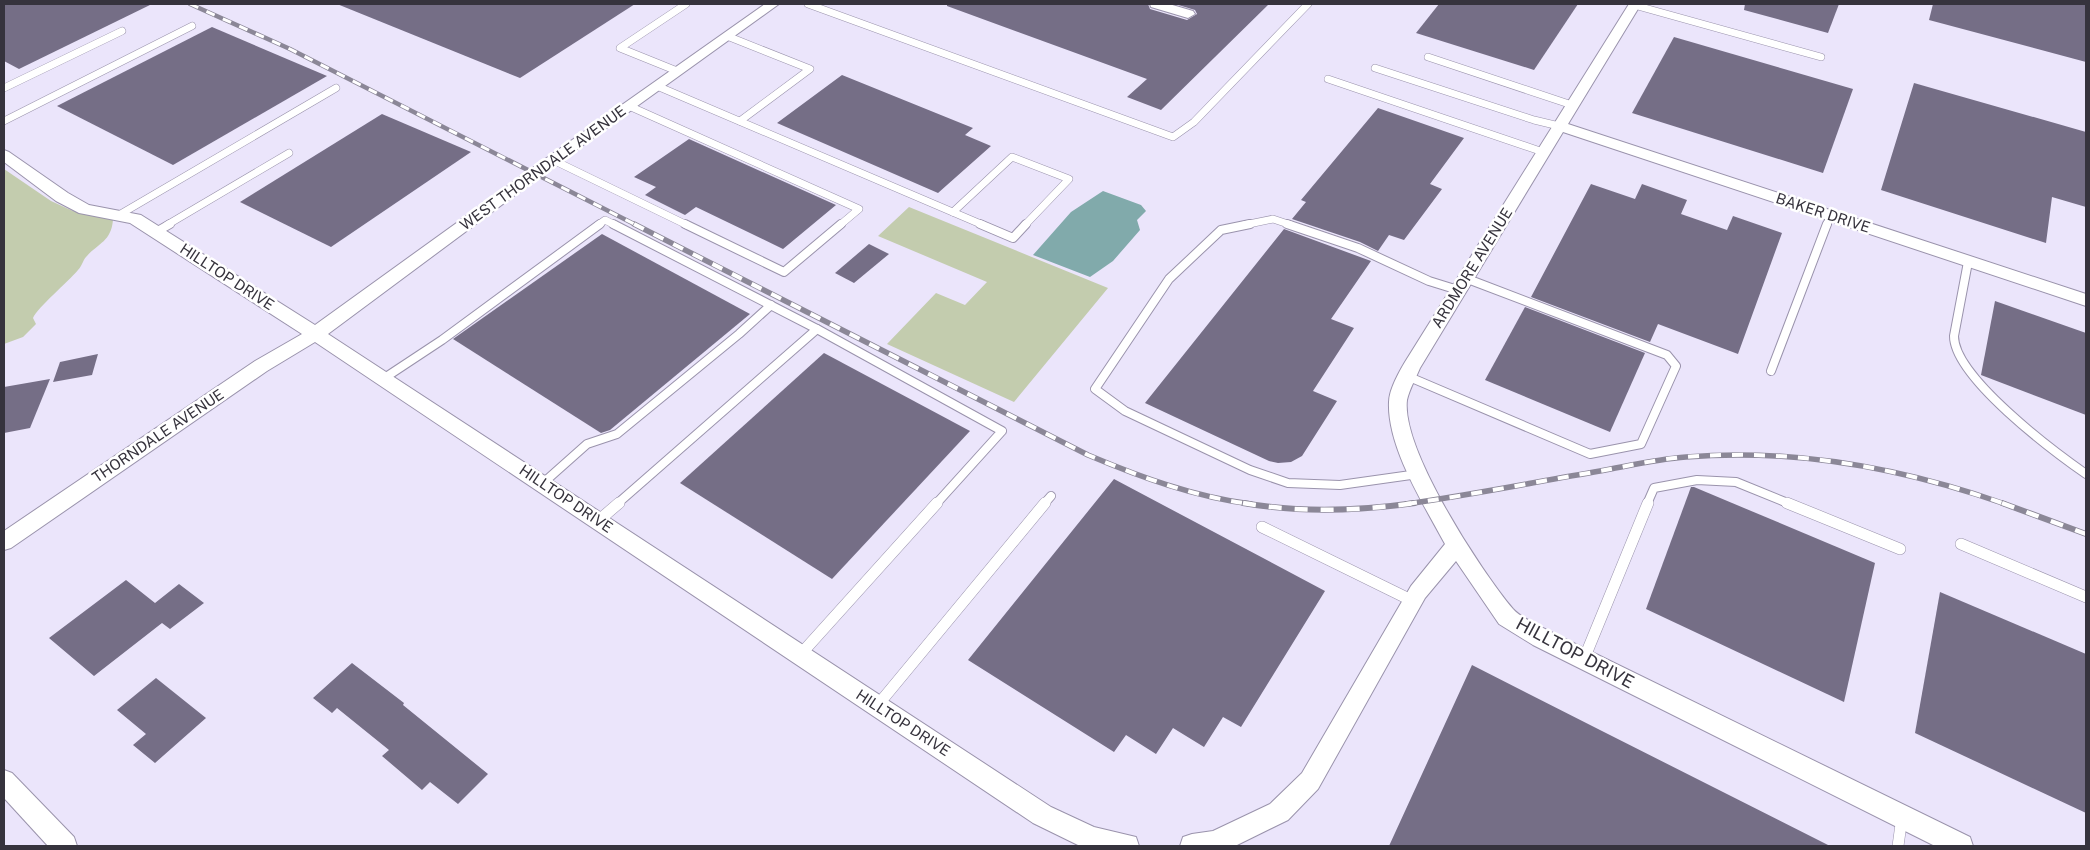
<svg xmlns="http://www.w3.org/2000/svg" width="2090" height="850" viewBox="0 0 2090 850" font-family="'Public Sans',sans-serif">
<rect width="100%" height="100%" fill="#ebe5fb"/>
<g fill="#c3ccae">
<path d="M4,169L51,201L73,211L113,220C111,242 98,243 86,257C83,260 82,266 78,270C68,282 38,307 33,318L36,324L23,337L4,344Z"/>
<polygon points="909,207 1108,288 1014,402 887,344 936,293 965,305 987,282 878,236"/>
</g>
<polygon fill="#81aaab" points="1103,191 1141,205 1146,211 1137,220 1140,230 1113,261 1090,277 1033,255 1071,212"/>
<g fill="#756e86">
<polygon points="4,4 152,4 19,69 4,61"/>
<polygon points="337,4 635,4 520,78"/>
<polygon points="947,4 1148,4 1150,9 1187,20 1197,14 1195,10 1175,4 1269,4 1161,110 1127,97 1147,79 947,6"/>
<polygon points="1439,4 1578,4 1534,70 1416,33"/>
<polygon points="1745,4 1839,4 1828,33 1744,10"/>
<polygon points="1933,4 2086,4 2086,62 1929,20"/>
<polygon points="212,27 327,76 173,165 57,106"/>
<polygon points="1674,37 1853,89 1823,173 1632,113"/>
<polygon points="842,75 973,128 965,135 991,146 938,193 777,123"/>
<polygon points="1914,83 2086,132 2086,207 2052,197 2046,243 1881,190"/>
<polygon points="1378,108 1464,138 1430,184 1442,189 1404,240 1389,235 1378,251 1360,242 1292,219 1306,202 1301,200"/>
<polygon points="382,114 471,152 331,247 240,202"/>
<polygon points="689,139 836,205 783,249 696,207 685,215 645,195 656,187 634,177"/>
<polygon points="1591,184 1635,199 1642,184 1687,200 1681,214 1727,230 1733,216 1782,233 1738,354 1658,324 1650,342 1531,297"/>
<polygon points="1284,229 1371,261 1331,319 1354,328 1313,391 1337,401 1302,456 1291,462 1278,463 1269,461 1145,403"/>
<polygon points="602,234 750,314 610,430 601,433 453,339"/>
<polygon points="869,244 889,254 854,283 835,273"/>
<polygon points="1995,301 2086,333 2086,415 1981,375"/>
<polygon points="1525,307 1645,353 1610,432 1485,380"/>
<polygon points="824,353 970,431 832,579 680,483"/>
<polygon points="98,354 92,375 53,382 60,362"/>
<polygon points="50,379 30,428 4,433 4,387"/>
<polygon points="1114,479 1325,591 1241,727 1223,717 1204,747 1173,728 1156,754 1126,735 1114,752 968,660"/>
<polygon points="1691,487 1694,487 1875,563 1844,702 1646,609"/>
<polygon points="126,580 155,603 179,584 204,603 170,629 162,623 94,676 49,638"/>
<polygon points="1940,592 2086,654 2086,813 1915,733"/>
<polygon points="352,663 404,703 403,705 488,774 458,804 430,782 422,790 382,756 389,750 337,708 332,713 313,698"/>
<polygon points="1472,665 1600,730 1830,846 1389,846"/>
<polygon points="156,678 206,718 155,763 133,745 146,734 117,710"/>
</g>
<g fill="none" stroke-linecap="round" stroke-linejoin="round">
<g stroke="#9a93ac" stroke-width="8">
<g id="lane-far2">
<polyline points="808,4 1173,137 1194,122 1308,4"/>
<polyline points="1634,5 1821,57"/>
<polyline points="727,36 810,69 740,121"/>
<polyline points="1428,57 1572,105"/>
<polyline points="1375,68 1534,120 1559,126"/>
<polyline points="677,71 620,48 686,4"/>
<polyline points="1328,79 1543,152"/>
<polyline points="657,86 983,225"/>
<polyline points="4,88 122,31"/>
<polyline points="629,106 859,209 840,225"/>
<polyline points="4,121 192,26"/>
<polyline points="553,160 687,225"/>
<polyline points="953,212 1012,157 1069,179 1025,225"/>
<polyline points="119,215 336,88"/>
<polyline points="167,225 289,153"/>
<polyline points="598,225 605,220 615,225"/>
<polyline points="1244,225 1273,219 1291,225"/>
<polyline points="1827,225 1830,216"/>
</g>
</g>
<g stroke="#9a93ac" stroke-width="10">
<g id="lane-far1">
<polyline points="613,224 817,329 617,504"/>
<polyline points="685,224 784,272 841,224"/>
<polyline points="980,224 1013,238 1026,224"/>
<polyline points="1250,224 1221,230 1169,279 1095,389 1125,411 1250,470 1288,483 1340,485 1418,474"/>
<polyline points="1287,224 1358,248 1429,281 1458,290"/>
<polyline points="156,232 170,224"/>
<path d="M1968,262L1954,336C1954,377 2053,451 2086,474"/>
<polyline points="817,329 1002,431 936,504"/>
<polyline points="1771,371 1827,224"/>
<polyline points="1407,376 1590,454 1641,444 1676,366 1667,355 1465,278"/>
<polyline points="383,379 442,340 600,224"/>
<polyline points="542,484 587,444 617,434 739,334 771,305"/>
<polyline points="1044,504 1051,496"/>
<polyline points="1647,504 1654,488 1697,480 1736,482 1790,504"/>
</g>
</g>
<g stroke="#9a93ac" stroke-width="12">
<g id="lane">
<polyline points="1787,503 1900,549"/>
<polyline points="598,521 619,503"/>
<polyline points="1262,527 1413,601"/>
<polyline points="1961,544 2086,597"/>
<polyline points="800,655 937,503"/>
<polyline points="1584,659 1648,503"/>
<polyline points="877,706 1045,503"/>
<polyline points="1898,846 1902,817"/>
</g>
</g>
<g stroke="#9a93ac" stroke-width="2">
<g id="street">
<polygon points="765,4 779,4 558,163 328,334 1051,807 1094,827 1136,837 1139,846 1080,846 1033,823 315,342 267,371 11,548 4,550 4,531 255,361 302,334 130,223 79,213 56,201 4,162 4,150 9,152 68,193 89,205 141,215 315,325 548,157"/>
<polygon points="1150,4 1169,4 1193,11 1195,14 1188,18 1151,7"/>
<path d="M1629,4H1641L1568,124L2086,294V306L1563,132L1420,368C1416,378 1409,390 1407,400C1401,449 1481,571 1513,609C1521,618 1538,625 1549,631L1970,837L1973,846H1935L1533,645L1499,624L1456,561L1425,598L1318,789L1288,820L1235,846H1180L1183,837L1192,834L1213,831L1270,804L1302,773L1411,586L1445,544C1424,505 1387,447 1389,402C1389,390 1399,372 1405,362Z"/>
<polygon points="4,770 12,773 74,837 77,846 48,846 4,798"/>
</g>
</g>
<use href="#lane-far2" stroke="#fff" stroke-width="7"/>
<use href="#lane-far1" stroke="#fff" stroke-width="8"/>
<use href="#lane" stroke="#fff" stroke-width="11"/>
<use href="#street" fill="#fff" fill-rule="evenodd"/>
<g stroke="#8b8797" stroke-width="4.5">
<polyline id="rail-far2" points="190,4 290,49 636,225"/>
</g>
<g stroke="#8b8797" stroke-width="5.5">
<g id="rail-far1">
<path d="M634,224L1088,455C1140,477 1195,497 1251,504"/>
<path d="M1406,504C1471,495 1535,482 1600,471C1628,466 1657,459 1686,457C1795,448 1902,468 2005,504"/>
</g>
</g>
<g stroke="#8b8797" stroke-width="6">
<g id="rail">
<path d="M1243,503C1300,513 1358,511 1415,503"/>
<polyline points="2002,503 2086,534"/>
</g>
</g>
<use href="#rail-far2" stroke="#fff" stroke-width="3" stroke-dasharray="9" stroke-linecap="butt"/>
<use href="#rail-far1" stroke="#fff" stroke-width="4" stroke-dasharray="11" stroke-linecap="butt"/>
<use href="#rail" stroke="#fff" stroke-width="4.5" stroke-dasharray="13" stroke-linecap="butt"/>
</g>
<g text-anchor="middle" stroke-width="5" stroke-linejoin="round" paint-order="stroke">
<g font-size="15" fill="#36333d" stroke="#fff">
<text transform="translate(543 168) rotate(-36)" y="5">WEST THORNDALE AVENUE</text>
<text transform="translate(1823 213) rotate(18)" y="5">BAKER DRIVE</text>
<text transform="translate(1472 268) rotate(-58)" y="5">ARDMORE AVENUE</text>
<text transform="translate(227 277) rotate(33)" y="5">HILLTOP DRIVE</text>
<text transform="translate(158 436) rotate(-34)" y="5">THORNDALE AVENUE</text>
<text transform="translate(566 499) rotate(34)" y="5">HILLTOP DRIVE</text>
<text transform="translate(903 723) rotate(33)" y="5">HILLTOP DRIVE</text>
</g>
<g font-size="18" fill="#36333d" stroke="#fff">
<text transform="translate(1575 653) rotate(28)" y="6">HILLTOP DRIVE</text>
</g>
</g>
<rect width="2090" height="850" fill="none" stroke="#36333d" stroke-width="10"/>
</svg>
